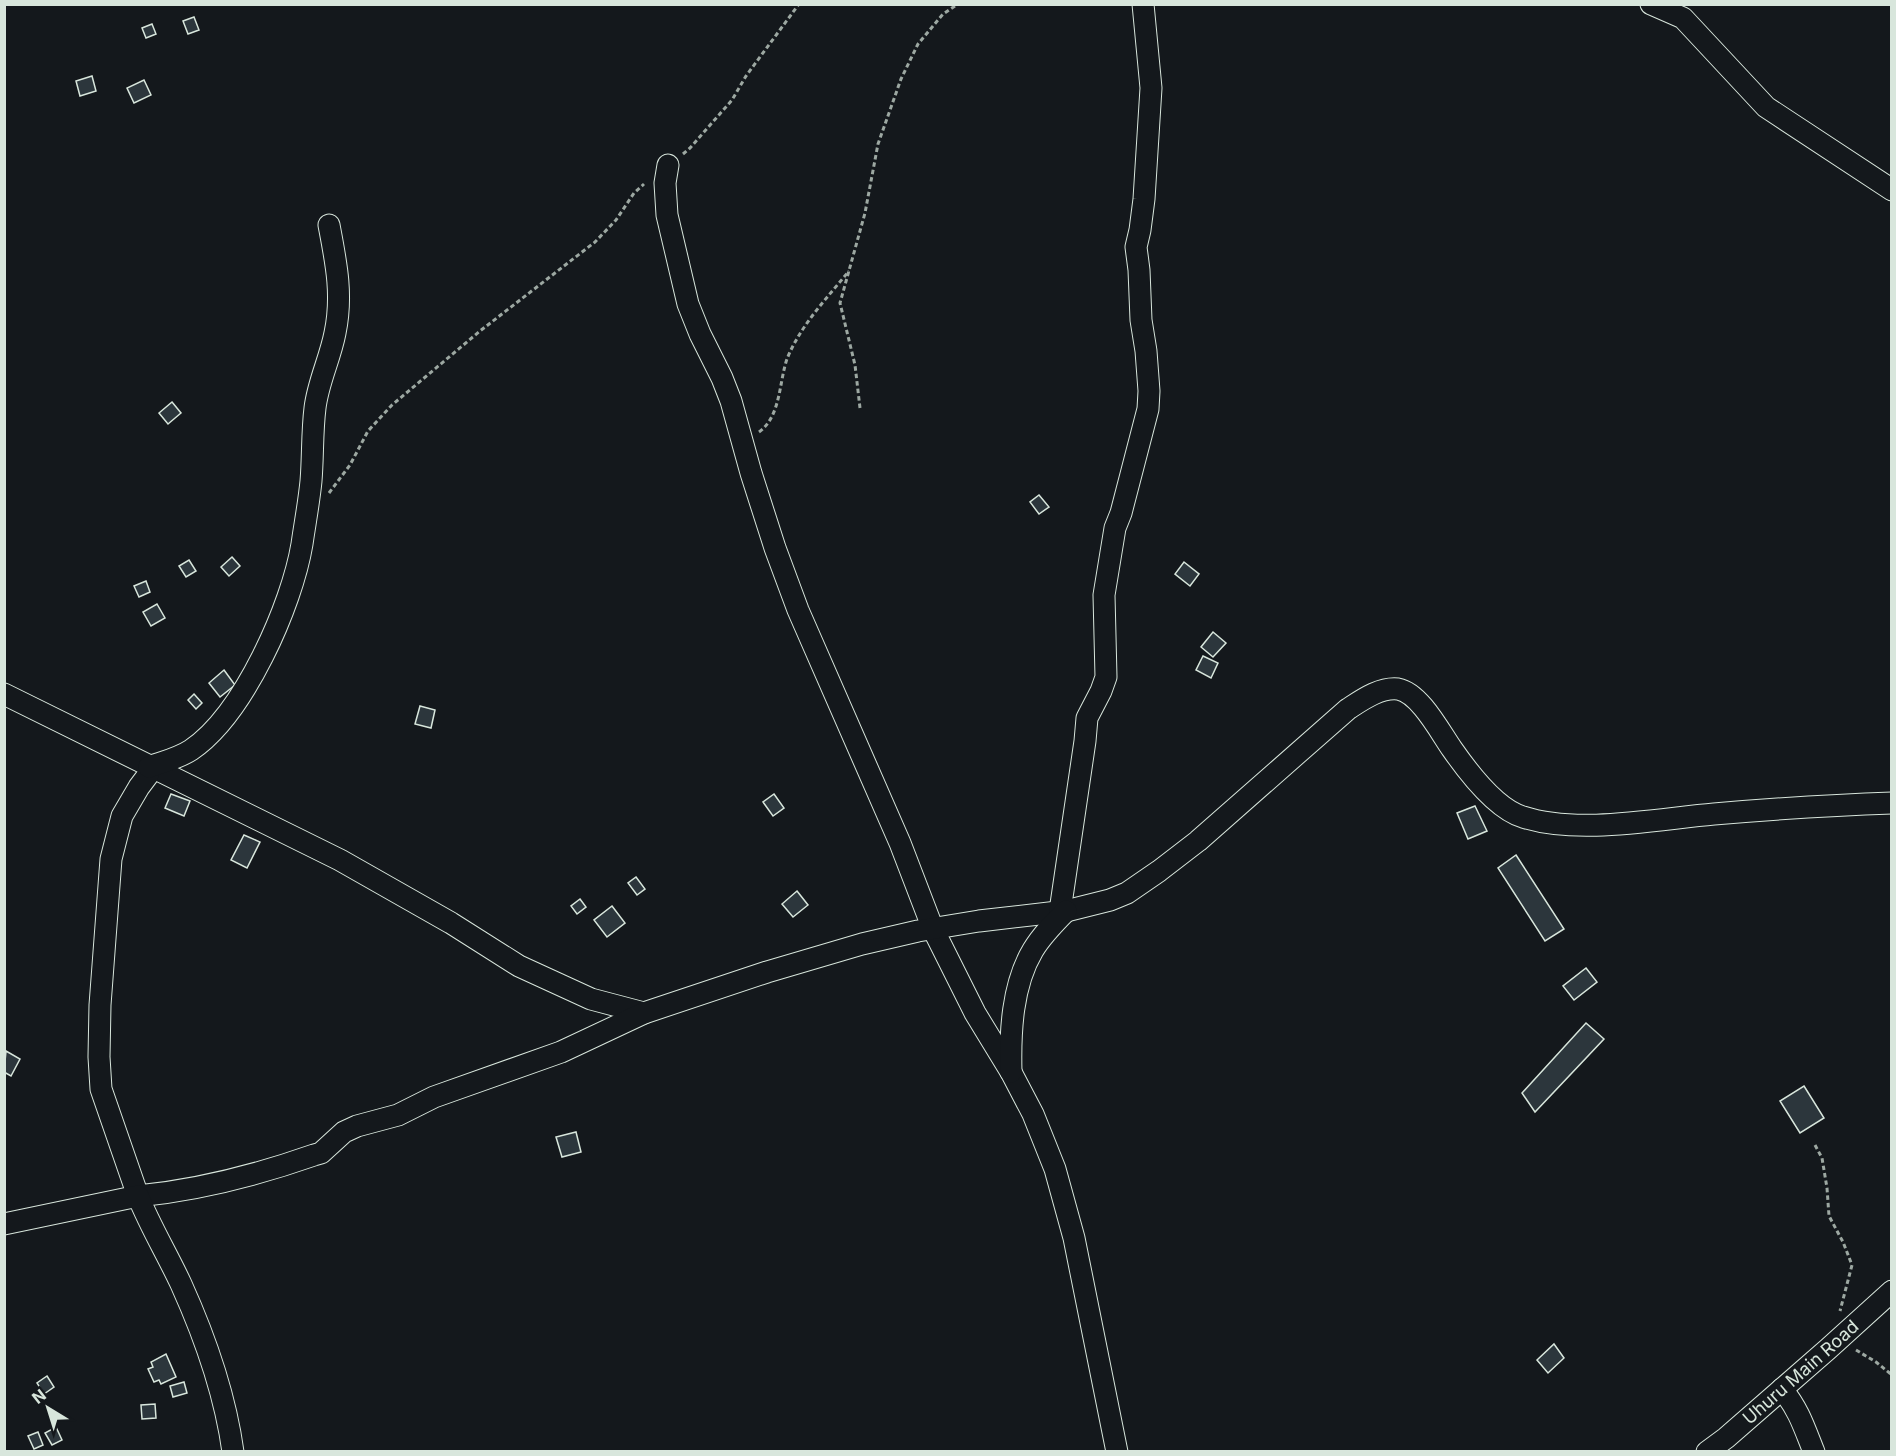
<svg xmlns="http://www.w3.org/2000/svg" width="1896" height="1456" viewBox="0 0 1896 1456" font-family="Inter,sans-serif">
<rect width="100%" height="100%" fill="#14181c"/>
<g fill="#2c363c" stroke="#d8e6dc" stroke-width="1.5">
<polygon points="194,17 199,30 188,34 183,21"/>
<polygon points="152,24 156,34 146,38 142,28"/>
<polygon points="92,76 96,91 80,96 76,81"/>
<polygon points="144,80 151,95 134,103 127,88"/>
<polygon points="172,402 181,413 168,424 159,413"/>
<polygon points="1039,495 1049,507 1039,514 1030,502"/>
<polygon points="232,557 240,566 229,576 221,567"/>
<polygon points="189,560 196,571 186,577 179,566"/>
<polygon points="1184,562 1199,574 1190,586 1175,574"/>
<polygon points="146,581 150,592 139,597 134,586"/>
<polygon points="157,604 165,618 151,626 143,612"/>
<polygon points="1213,632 1226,643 1213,657 1201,647"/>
<polygon points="1203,656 1218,663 1211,678 1196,670"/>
<polygon points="224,670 235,685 220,697 209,683"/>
<polygon points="194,694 202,703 196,709 188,700"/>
<polygon points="420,706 435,710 431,728 415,724"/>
<polygon points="171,794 190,801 184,816 165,808"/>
<polygon points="774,794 784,808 773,816 763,802"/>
<polygon points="1475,806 1487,831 1468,839 1457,813"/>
<polygon points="244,835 260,842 247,868 231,860"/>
<polygon points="1516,855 1564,929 1545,941 1498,868"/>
<polygon points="636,877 645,889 637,895 628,883"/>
<polygon points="797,891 808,905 793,917 782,904"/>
<polygon points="580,899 586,907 577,914 571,906"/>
<polygon points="612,906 625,923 607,937 594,920"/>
<polygon points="1586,968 1597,982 1574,1000 1563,986"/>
<polygon points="1586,1023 1604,1039 1535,1112 1522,1093"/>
<polygon points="6,1051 20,1059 11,1076 4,1072"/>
<polygon points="1804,1086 1824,1118 1800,1133 1780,1101"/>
<polygon points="576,1132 581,1152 562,1157 556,1137"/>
<polygon points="1554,1344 1564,1358 1548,1373 1537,1360"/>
<polygon points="166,1354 176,1377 161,1384 159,1380 154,1382 148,1369 153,1367 151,1362"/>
<polygon points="47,1376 54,1387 44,1394 37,1383"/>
<polygon points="184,1382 187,1393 173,1397 170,1386"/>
<polygon points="155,1404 156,1418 142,1419 141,1405"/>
<polygon points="56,1427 62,1440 52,1445 45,1433"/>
<polygon points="38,1432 43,1445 34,1449 28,1436"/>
</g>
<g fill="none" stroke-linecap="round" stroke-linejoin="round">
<g stroke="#d8e6dc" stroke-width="23">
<g id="minor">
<polyline points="1651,4 1683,18 1766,107 1892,190"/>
<polyline points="668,165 665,183 667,215 688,304 700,334 722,378 731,401 751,473 775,548 798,610 900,843 933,929 975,1013 1011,1072 1033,1114 1055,1169 1074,1238 1117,1452"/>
<polyline points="4,694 340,860 451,923 519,966 591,999 644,1013"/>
<path d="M149,767L148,775L139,787L122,816L111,859L100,1005L99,1057L101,1089L138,1196C200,1190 257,1175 314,1155L321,1153L344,1132L357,1126L398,1115L434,1097L561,1052L644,1013L767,972L862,944L918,931L979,921L1066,911L1110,900L1127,893L1159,871L1198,841L1348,709C1362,700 1380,687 1398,689C1420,693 1440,732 1452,749C1468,772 1496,809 1523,817C1578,835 1657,819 1714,814C1773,809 1832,805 1892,803"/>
<path d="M149,767C163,762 179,758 191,750C244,714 292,605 302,544C305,523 309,502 311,481C313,457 312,432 315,408C318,382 330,359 335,333C343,295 336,262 329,225"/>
<polyline points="1060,911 1085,741 1087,718 1101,691 1106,677 1104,595 1115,528 1121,513 1148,409 1149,391 1146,351 1141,320 1139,270 1136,247 1140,230 1144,199 1151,88 1143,4"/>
<path d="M1011,1072C1010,1032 1012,985 1033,950C1042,935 1054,923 1066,911"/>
<path d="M4,1224L138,1196C150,1226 167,1254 181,1284C205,1337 225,1393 233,1452"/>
<path d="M1782,1389C1799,1410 1804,1427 1814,1452"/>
<path id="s1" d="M1707,1452L1726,1438L1828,1349L1892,1291"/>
</g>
</g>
<g stroke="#9da8a2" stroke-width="3" stroke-dasharray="4.5 3" stroke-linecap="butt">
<polyline points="683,154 690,148 732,100 746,76 799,4"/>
<polyline points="860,408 855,365 840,303 865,213 878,144 901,79 918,44 943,14 958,4"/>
<path d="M759,432C781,416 779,382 787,359C800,326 827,298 849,271"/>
<polyline points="329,493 350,465 368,431 392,405 480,331 595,242 616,220 634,193 644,184"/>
<polyline points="1815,1145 1822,1158 1827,1188 1829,1216 1843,1242 1852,1265 1840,1311"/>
<polyline points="1856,1350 1876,1362 1892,1375"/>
</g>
<use href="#minor" stroke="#14181c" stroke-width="21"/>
</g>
<g text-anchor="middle" stroke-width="4.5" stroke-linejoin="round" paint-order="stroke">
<g font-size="18" fill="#d8e6dc" stroke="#14181c">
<text dy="6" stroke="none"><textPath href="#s1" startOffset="123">Uhuru Main Road</textPath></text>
</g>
</g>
<rect width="1896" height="1456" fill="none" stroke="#d8e6dc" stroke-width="12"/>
<g transform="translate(48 1408) rotate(322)" stroke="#14181c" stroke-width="4.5" paint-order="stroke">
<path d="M0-4.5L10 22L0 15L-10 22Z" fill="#d8e6dc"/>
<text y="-9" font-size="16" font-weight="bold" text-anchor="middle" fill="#d8e6dc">N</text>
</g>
</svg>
